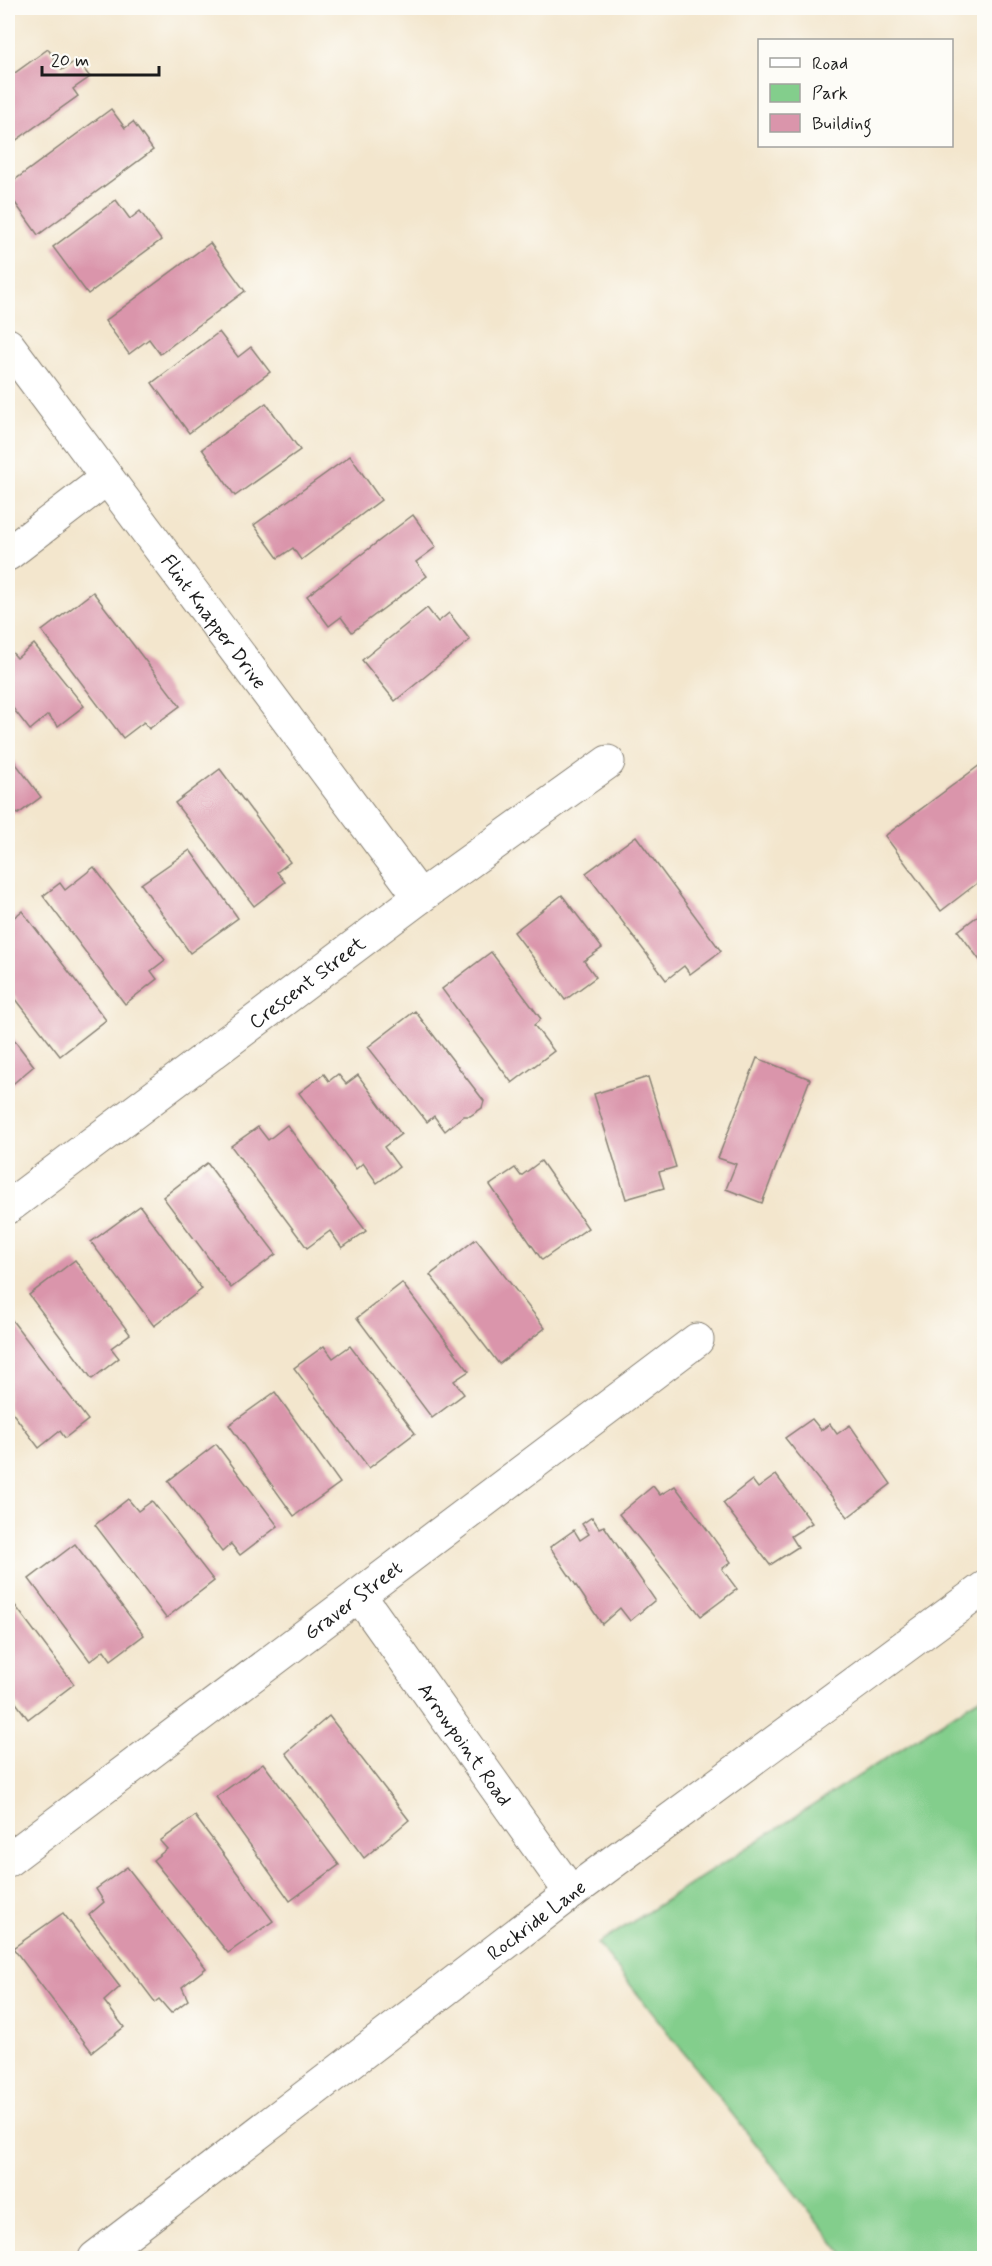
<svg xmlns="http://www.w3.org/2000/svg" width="992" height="2266" viewBox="0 0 992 2266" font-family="Mynerve,sans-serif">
<rect width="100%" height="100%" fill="#fdfcf7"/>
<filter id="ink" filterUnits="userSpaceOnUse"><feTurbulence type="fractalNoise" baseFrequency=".0167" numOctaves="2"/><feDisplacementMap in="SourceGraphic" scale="12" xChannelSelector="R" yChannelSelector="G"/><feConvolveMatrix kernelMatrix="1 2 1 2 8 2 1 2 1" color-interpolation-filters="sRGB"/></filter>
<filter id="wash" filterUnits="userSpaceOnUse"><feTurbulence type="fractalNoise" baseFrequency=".008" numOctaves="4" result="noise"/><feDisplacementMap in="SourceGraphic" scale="24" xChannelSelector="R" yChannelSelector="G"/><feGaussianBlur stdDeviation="1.35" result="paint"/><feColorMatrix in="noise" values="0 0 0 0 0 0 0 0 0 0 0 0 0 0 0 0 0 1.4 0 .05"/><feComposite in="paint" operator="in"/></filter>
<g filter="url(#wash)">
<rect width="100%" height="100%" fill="#f3e6cd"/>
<polygon fill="#83ce8c" stroke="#507554" stroke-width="1.5" points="984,1695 984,2258 846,2258 598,1944"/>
<g id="blocks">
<g fill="#da95ab">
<polygon points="48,49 62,70 77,60 90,77 73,89 78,96 8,146 8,78"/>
<polygon points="111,109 125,128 133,122 153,150 38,235 8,193 8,185"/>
<polygon points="116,200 130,219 140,211 161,240 88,294 53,247"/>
<polygon points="210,243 245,291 160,354 149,339 129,354 105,321"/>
<polygon points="219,332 238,357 251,347 270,372 189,433 152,383"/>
<polygon points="266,403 300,450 235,496 202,449"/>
<polygon points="350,456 381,500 301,560 293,548 278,558 254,525"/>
<polygon points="413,515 436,547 416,562 427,576 352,632 341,617 329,626 307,596"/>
<polygon points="93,592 180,706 149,729 144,722 123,738 42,631"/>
<polygon points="427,608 438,622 449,613 470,640 395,701 362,660"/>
<polygon points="34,644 84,706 58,726 48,715 30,730 8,702 8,652 10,650 17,658"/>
<polygon points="8,753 41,797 18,814 14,812 8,817"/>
<polygon points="984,762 984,878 941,911 885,836"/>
<polygon points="220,769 290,862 277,872 285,882 254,906 175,803"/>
<polygon points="636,836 721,951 690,974 684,966 666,980 586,873"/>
<polygon points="190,850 238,918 190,953 141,884"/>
<polygon points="94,867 165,960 151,971 157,979 125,1004 43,896 60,883 65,890"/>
<polygon points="562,895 602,948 584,961 596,977 565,1000 514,932"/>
<polygon points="22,911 106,1020 60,1056 8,989 8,922"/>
<polygon points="984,911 984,966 958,931"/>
<polygon points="491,952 541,1019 534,1025 554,1051 512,1083 442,989"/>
<polygon points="415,1011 484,1101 482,1108 470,1116 463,1116 445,1131 434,1116 427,1122 368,1047"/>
<polygon points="8,1032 34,1066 8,1088"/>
<polygon points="757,1058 810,1079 762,1203 726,1189 736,1164 718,1158"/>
<polygon points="324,1074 329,1081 338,1074 346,1084 358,1075 401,1134 384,1147 399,1167 377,1183 363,1163 356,1169 299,1093"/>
<polygon points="648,1077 676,1167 659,1172 664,1188 626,1199 594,1094"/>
<polygon points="287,1125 366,1231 342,1248 330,1231 307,1248 231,1146 258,1127 268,1140"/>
<polygon points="541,1161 588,1228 542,1260 490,1185 515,1168 521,1176"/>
<polygon points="207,1163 276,1254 231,1288 163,1197"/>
<polygon points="140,1206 202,1289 154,1326 91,1242"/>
<polygon points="476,1239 545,1328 499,1364 430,1275"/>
<polygon points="75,1260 130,1334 111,1348 119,1358 92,1379 29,1295"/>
<polygon points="402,1283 469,1371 454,1381 464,1394 432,1418 357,1318"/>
<polygon points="8,1315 88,1420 65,1438 60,1431 39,1448 8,1407"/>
<polygon points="324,1346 333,1358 350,1346 415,1433 369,1468 294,1368"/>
<polygon points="275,1392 340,1483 294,1516 229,1425"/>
<polygon points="812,1419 821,1430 830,1424 837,1434 850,1425 891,1484 848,1517 785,1438"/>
<polygon points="216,1444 278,1526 240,1555 231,1544 222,1552 168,1481"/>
<polygon points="776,1475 812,1523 791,1536 798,1547 770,1565 723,1503 752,1480 758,1488"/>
<polygon points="653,1486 660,1495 675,1486 731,1562 722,1569 737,1589 701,1616 619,1514"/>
<polygon points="128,1499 138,1511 152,1501 214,1581 166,1618 95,1525"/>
<polygon points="592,1517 599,1528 604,1526 655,1600 630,1621 620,1608 602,1624 550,1547 574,1530 580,1540 589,1534 582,1524"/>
<polygon points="75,1544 144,1635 111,1660 104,1650 90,1661 29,1579"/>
<polygon points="8,1596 74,1684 28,1719 8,1692"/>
<polygon points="329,1716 409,1820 364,1858 286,1753"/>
<polygon points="263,1763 339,1865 290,1901 216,1797"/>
<polygon points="195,1816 273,1921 228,1953 153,1860 167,1849 160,1841"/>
<polygon points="127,1867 206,1968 182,1987 188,2000 171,2013 159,1999 155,2002 89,1915 104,1902 96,1889"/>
<polygon points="63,1913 120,1987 104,2001 124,2027 92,2052 13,1948"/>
</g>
</g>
</g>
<g filter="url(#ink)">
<use href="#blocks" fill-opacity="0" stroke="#888174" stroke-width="1.5"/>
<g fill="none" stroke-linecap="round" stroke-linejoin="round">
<g stroke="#888174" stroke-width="35">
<g id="street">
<path id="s1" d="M8,345L420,897"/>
<polyline points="8,554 107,478"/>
<path id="s2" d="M8,1207L420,897L608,762"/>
<path id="s3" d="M359,1595L571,1893"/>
<path id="s4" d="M8,1860L697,1340"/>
</g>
</g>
<g stroke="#888174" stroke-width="35">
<g id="secondary">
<path id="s5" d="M95,2258L571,1893L984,1588"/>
</g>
</g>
<use href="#street" stroke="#fff" stroke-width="33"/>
<use href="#secondary" stroke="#fff" stroke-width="33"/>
</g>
</g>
<g text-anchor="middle" stroke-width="4.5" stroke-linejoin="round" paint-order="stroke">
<g font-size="20" fill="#1c1c1c" stroke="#fdfcf7">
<text dy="7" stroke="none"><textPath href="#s1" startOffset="345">Flint Knapper Drive</textPath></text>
<text dy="7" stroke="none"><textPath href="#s2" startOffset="374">Crescent Street</textPath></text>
<text dy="7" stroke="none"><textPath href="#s4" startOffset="432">Graver Street</textPath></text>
<text dy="7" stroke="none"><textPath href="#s3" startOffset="183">Arrowpoint Road</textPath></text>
<text dy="7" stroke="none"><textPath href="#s5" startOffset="556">Rockride Lane</textPath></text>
</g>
</g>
<rect width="992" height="2266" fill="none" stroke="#fdfcf7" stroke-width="30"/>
<rect x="758" y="39" width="195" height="108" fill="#fdfcf7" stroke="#a3a29f" stroke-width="1.5"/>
<rect x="770" y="58" width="30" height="9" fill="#ffffff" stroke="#a3a29f" stroke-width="1.5"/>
<text x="812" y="69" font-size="18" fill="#1c1c1c">Road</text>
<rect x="770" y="84" width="30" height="18" fill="#83ce8c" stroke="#a3a29f" stroke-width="1.5"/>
<text x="812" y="99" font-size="18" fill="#1c1c1c">Park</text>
<rect x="770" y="114" width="30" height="18" fill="#da95ab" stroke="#a3a29f" stroke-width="1.5"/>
<text x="812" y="129" font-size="18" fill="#1c1c1c">Building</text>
<path d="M42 66v9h117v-9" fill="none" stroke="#1c1c1c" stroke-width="3"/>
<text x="51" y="66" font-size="18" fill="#1c1c1c" stroke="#fdfcf7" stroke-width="4.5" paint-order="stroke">20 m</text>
</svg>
